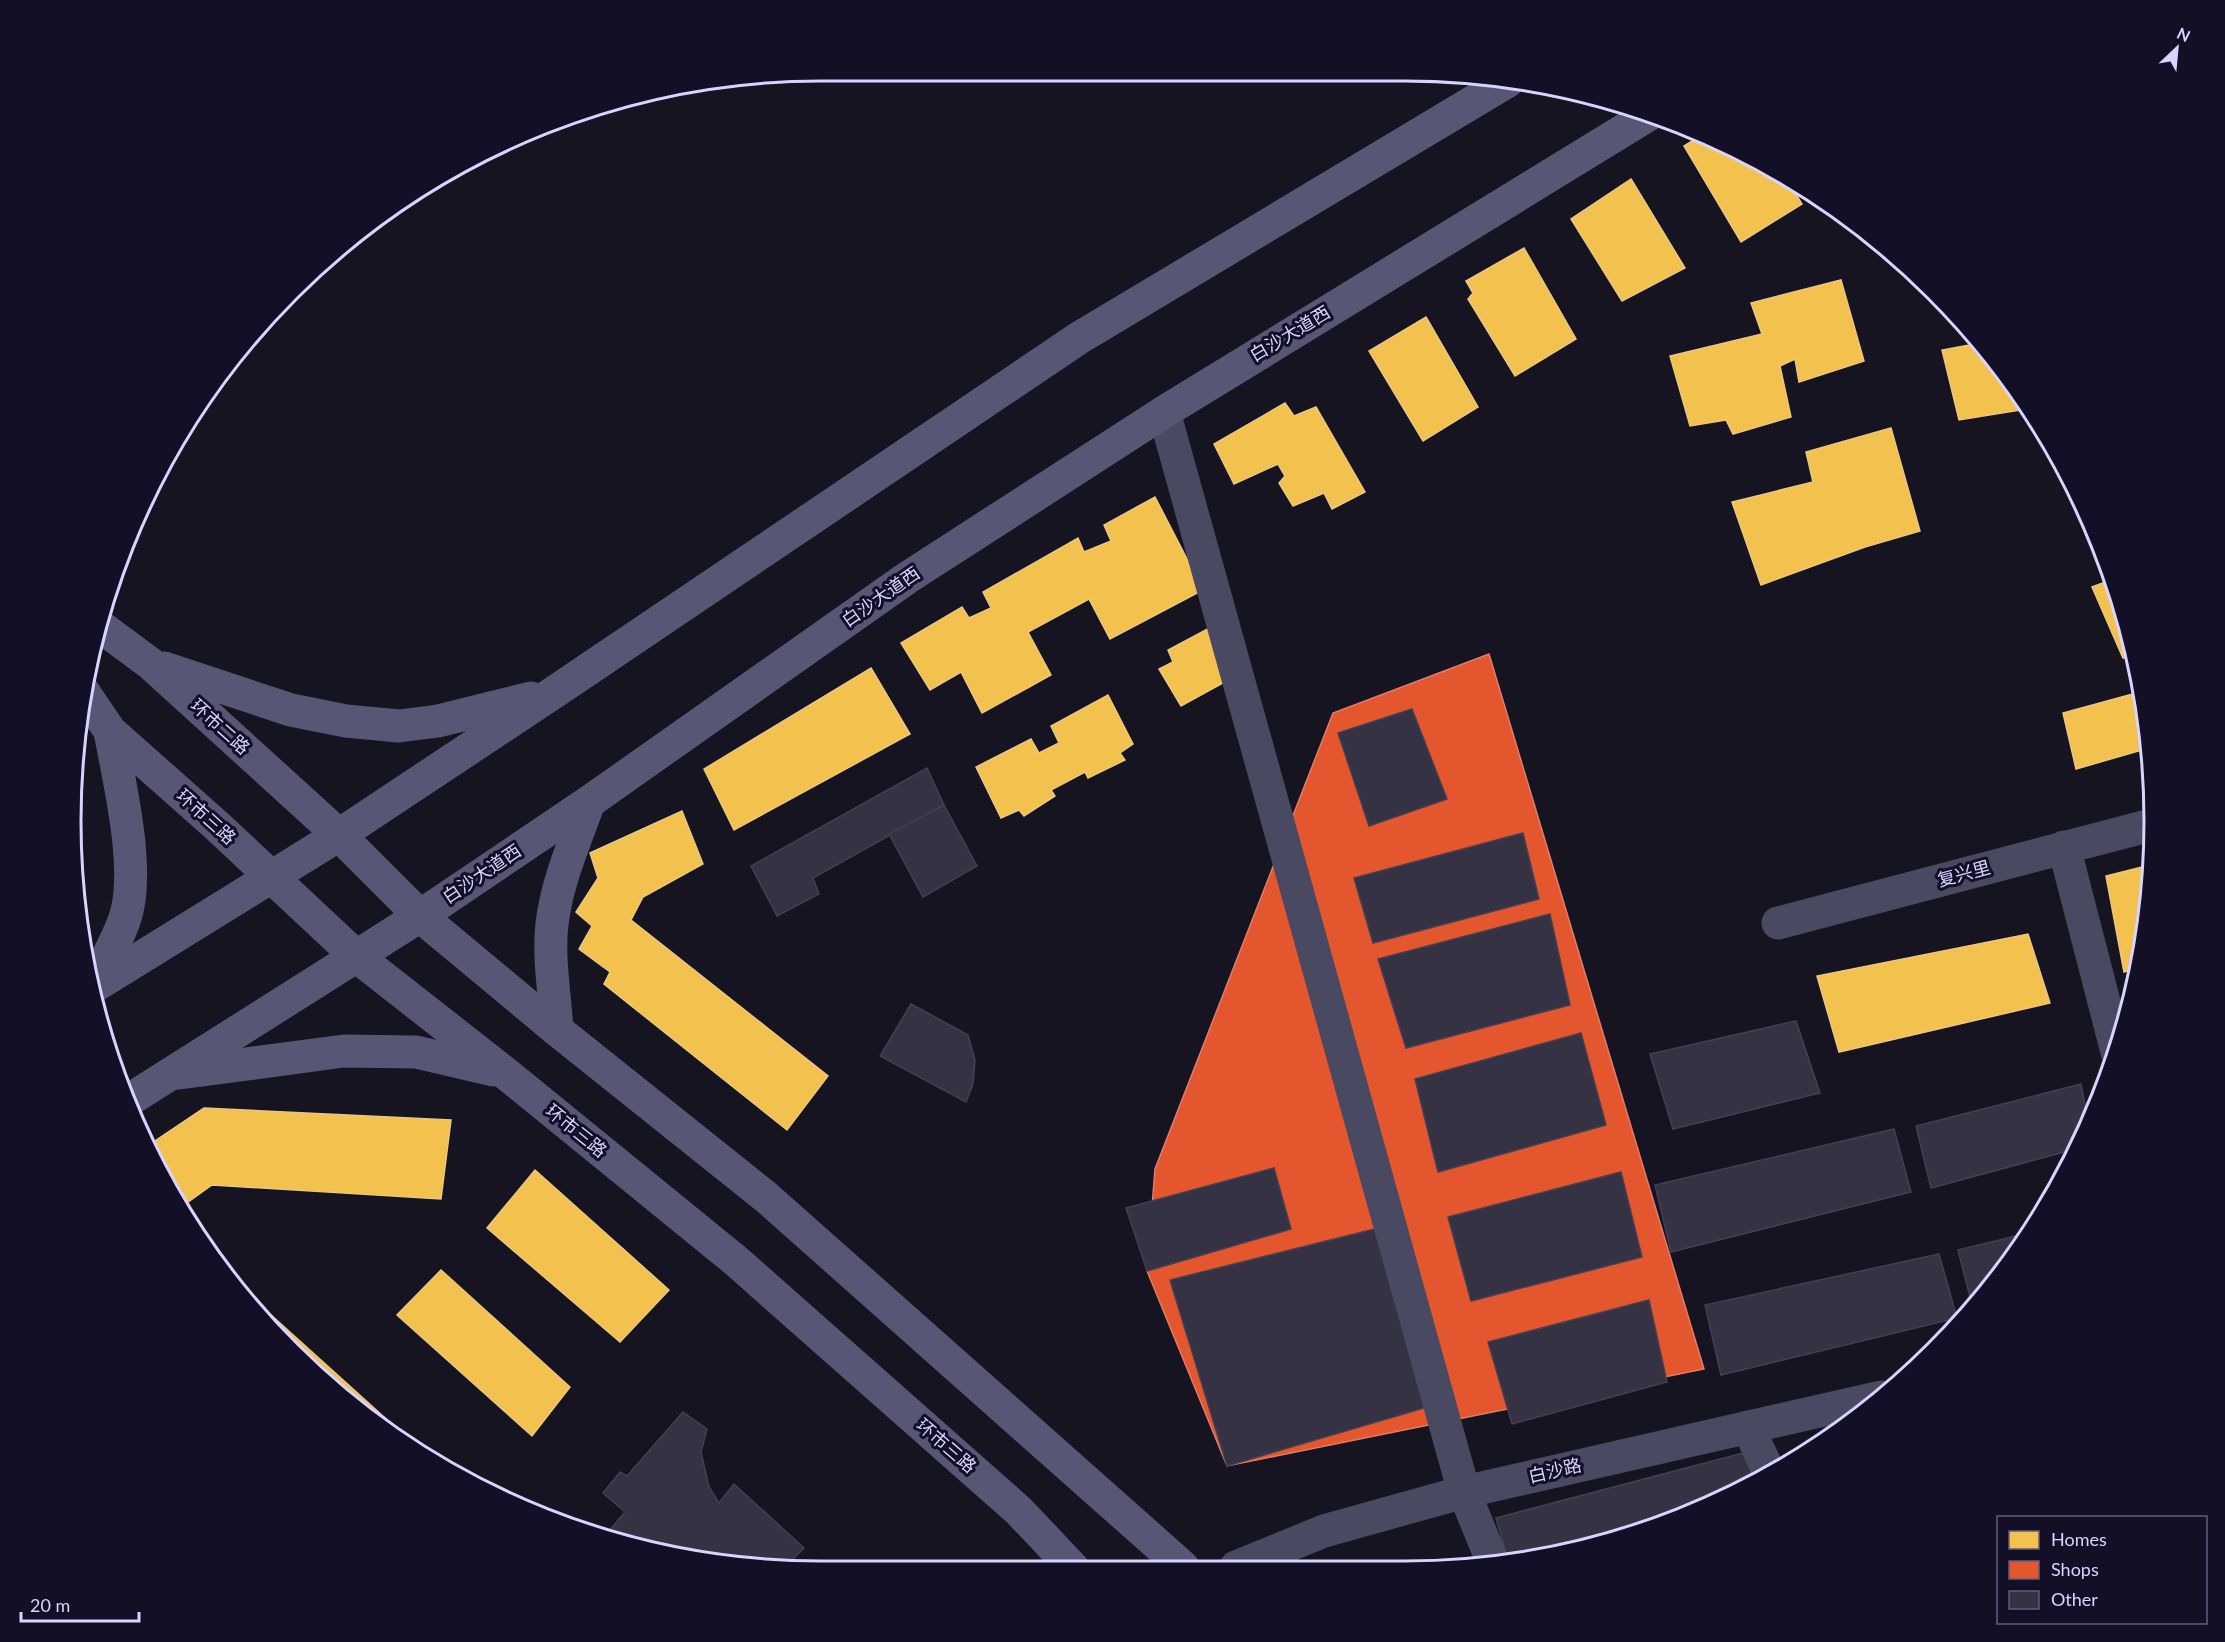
<svg xmlns="http://www.w3.org/2000/svg" width="2225" height="1642" viewBox="0 0 2225 1642" font-family="Lato,'Noto Sans SC',sans-serif">
<rect width="100%" height="100%" fill="#161421"/>
<g fill="#f2c14e" stroke="#eac783" stroke-width="1.5">
<polygon points="1703,134 1786,178 1802,204 1741,242 1684,146"/>
<polygon points="1631,179 1685,268 1622,301 1571,219"/>
<polygon points="1524,248 1576,339 1515,376 1468,299 1473,293 1466,281"/>
<polygon points="1841,280 1864,361 1799,382 1795,359 1780,366 1791,417 1733,434 1726,420 1690,426 1670,356 1762,334 1751,303"/>
<polygon points="1426,317 1478,407 1423,441 1369,351"/>
<polygon points="1980,343 1999,364 2027,409 1959,420 1942,350"/>
<polygon points="1285,403 1294,416 1316,407 1365,492 1332,509 1324,493 1293,506 1279,483 1285,476 1278,464 1234,484 1214,444"/>
<polygon points="1891,428 1920,531 1865,547 1761,585 1732,502 1813,482 1806,452"/>
<polygon points="1155,497 1203,590 1110,639 1089,599 1028,632 1051,675 982,713 961,672 930,690 901,643 962,607 969,618 991,608 983,592 1078,538 1084,552 1111,541 1104,525"/>
<polygon points="2111,580 2129,626 2134,655 2123,658 2092,587"/>
<polygon points="1215,625 1243,672 1181,706 1159,669 1173,662 1168,650"/>
<polygon points="871,668 910,734 734,830 704,769"/>
<polygon points="2140,692 2149,748 2076,769 2063,713"/>
<polygon points="1108,695 1133,744 1120,753 1125,760 1088,778 1085,772 1051,790 1055,796 1024,816 1019,810 1001,818 976,767 1031,739 1039,753 1059,743 1051,726"/>
<polygon points="682,811 703,864 643,897 631,920 828,1076 787,1130 604,984 610,972 579,949 592,926 576,912 598,878 590,853"/>
<polygon points="2150,865 2148,919 2136,969 2124,972 2106,876"/>
<polygon points="2028,934 2050,1003 1839,1052 1817,976"/>
<polygon points="204,1108 451,1120 441,1199 212,1185 184,1205 149,1145"/>
<polygon points="535,1170 669,1290 620,1342 487,1228"/>
<polygon points="441,1270 570,1387 532,1436 397,1315"/>
<polygon points="270,1314 435,1463 326,1385 265,1320"/>
</g>
<polygon fill="#e4572e" stroke="#e17c6d" stroke-width="1.5" points="1489,654 1704,1369 1227,1466 1147,1271 1155,1169 1333,713"/>
<g fill="#343243" stroke="#433f54" stroke-width="1.5">
<polygon points="1412,709 1447,799 1369,826 1338,733"/>
<polygon points="927,768 944,805 813,878 819,894 777,916 751,866"/>
<polygon points="944,805 977,866 923,897 889,834"/>
<polygon points="1523,833 1539,899 1373,943 1354,878"/>
<polygon points="1550,914 1570,1005 1406,1048 1378,959"/>
<polygon points="911,1004 968,1035 975,1060 973,1084 966,1102 880,1056"/>
<polygon points="1796,1021 1820,1093 1673,1129 1650,1054"/>
<polygon points="1581,1033 1606,1125 1438,1172 1415,1079"/>
<polygon points="2081,1084 2088,1122 2075,1149 1931,1188 1916,1126"/>
<polygon points="1894,1129 1911,1192 1671,1252 1655,1185"/>
<polygon points="1274,1168 1291,1229 1147,1271 1126,1208"/>
<polygon points="1621,1172 1642,1257 1471,1301 1448,1217"/>
<polygon points="1391,1225 1441,1403 1227,1466 1170,1280"/>
<polygon points="2028,1233 1973,1309 1958,1250"/>
<polygon points="1939,1254 1957,1318 1721,1375 1705,1305"/>
<polygon points="1649,1300 1667,1382 1512,1424 1488,1342"/>
<polygon points="683,1412 707,1429 701,1452 709,1487 719,1503 734,1484 804,1548 791,1561 803,1570 772,1570 626,1546 604,1537 625,1512 603,1493 620,1472 627,1476"/>
<polygon points="1747,1452 1754,1478 1692,1514 1509,1563 1496,1518"/>
</g>
<g fill="none" stroke-linecap="round" stroke-linejoin="round">
<g stroke="#4a4962" stroke-width="33">
<polyline points="1164,412 1464,1492 1494,1565"/>
<polyline points="2064,847 2117,1052"/>
<polyline points="1778,923 2151,825"/>
<polyline points="1748,1427 1768,1470"/>
<polyline points="1236,1567 1324,1531 1464,1492 1881,1397"/>
</g>
<g stroke="#575674" stroke-width="33">
<polyline points="97,624 151,664 339,835 420,916 557,1030 766,1197 1183,1567"/>
<polyline points="164,668 291,710 346,721 399,726 438,721 531,698"/>
<polyline points="83,691 110,731 216,825 356,956 504,1072 735,1260 1019,1511 1073,1568"/>
<path d="M94,983C104,963 116,943 124,921C142,873 119,782 110,731"/>
<polyline points="95,986 339,835 556,691 1079,338 1508,81"/>
<path d="M557,1030C555,995 548,958 552,924C557,881 575,842 589,802"/>
<polyline points="179,1073 344,1051 416,1052 493,1070"/>
<polyline points="126,1102 420,916 589,802 907,578 1164,412 1650,114"/>
</g>
</g>
<g text-anchor="middle" stroke-width="6" stroke-linejoin="round" paint-order="stroke">
<g font-size="18" fill="#d9d4ff" stroke="#130f26">
<text transform="translate(1290 334) rotate(-31)" y="6">白沙大道西</text>
<text transform="translate(881 597) rotate(-35)" y="6">白沙大道西</text>
<text transform="translate(220 727) rotate(42)" y="6">环市二路</text>
<text transform="translate(206 817) rotate(42)" y="6">环市三路</text>
<text transform="translate(482 874) rotate(-34)" y="6">白沙大道西</text>
<text transform="translate(1964 874) rotate(-15)" y="6">复兴里</text>
<text transform="translate(576 1131) rotate(39)" y="6">环市三路</text>
<text transform="translate(946 1446) rotate(41)" y="6">环市三路</text>
<text transform="translate(1555 1471) rotate(-13)" y="6">白沙路</text>
</g>
</g>
<path d="M0 0H2225V1642H0ZM821 81H1404A740 740 0 0 1 2144 821V821A740 740 0 0 1 1404 1561H821A740 740 0 0 1 81 821V821A740 740 0 0 1 821 81Z" fill="#130f26" fill-rule="evenodd"/>
<path fill="none" stroke="#d9d4ff" stroke-width="3" d="M821 81H1404A740 740 0 0 1 2144 821V821A740 740 0 0 1 1404 1561H821A740 740 0 0 1 81 821V821A740 740 0 0 1 821 81Z"/>
<rect x="1997" y="1516" width="210" height="108" fill="#130f26" stroke="#625e7d" stroke-width="1.5"/>
<rect x="2009" y="1531" width="30" height="18" fill="#f2c14e" stroke="#625e7d" stroke-width="1.5"/>
<text x="2051" y="1546" font-size="18" fill="#d9d4ff">Homes</text>
<rect x="2009" y="1561" width="30" height="18" fill="#e4572e" stroke="#625e7d" stroke-width="1.5"/>
<text x="2051" y="1576" font-size="18" fill="#d9d4ff">Shops</text>
<rect x="2009" y="1591" width="30" height="18" fill="#343243" stroke="#625e7d" stroke-width="1.5"/>
<text x="2051" y="1606" font-size="18" fill="#d9d4ff">Other</text>
<g transform="translate(2177 48) rotate(26)" stroke="#130f26" stroke-width="4.5" paint-order="stroke">
<path d="M0-4.5L10 22L0 15L-10 22Z" fill="#d9d4ff"/>
<text y="-9" font-size="16" font-weight="bold" text-anchor="middle" fill="#d9d4ff">N</text>
</g>
<path d="M21 1612v9h118v-9" fill="none" stroke="#d9d4ff" stroke-width="3"/>
<text x="30" y="1612" font-size="18" fill="#d9d4ff" stroke="#130f26" stroke-width="4.5" paint-order="stroke">20 m</text>
</svg>
